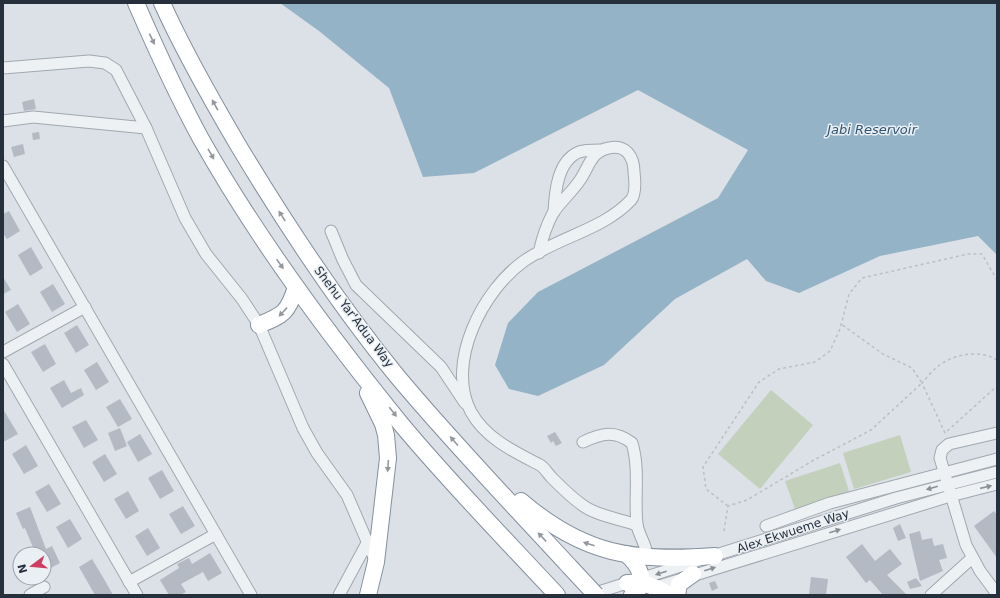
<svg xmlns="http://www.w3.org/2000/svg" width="1000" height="598" viewBox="0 0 1000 598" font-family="'DejaVu Sans',sans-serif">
<rect width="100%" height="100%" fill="#dbe1e6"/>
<g fill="#c3d0bc">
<polygon points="771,390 813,425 760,489 718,454"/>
<polygon points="900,435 911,472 854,489 843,453"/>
<polygon points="840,463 849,491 795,509 785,481"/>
</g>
<polygon fill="#95b3c7" points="280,3 997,3 997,255 978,236 880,256 799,293 766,281 747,259 675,299 604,365 538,396 509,389 495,365 508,323 538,292 718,198 748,150 638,90 474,173 423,177 389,88 319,31"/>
<g fill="#b3bac3">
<polygon points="34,99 36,109 24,111 22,102"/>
<polygon points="39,132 40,139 33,140 32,133"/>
<polygon points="23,144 25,154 14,157 11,147"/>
<polygon points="9,211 20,231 7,239 3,233 3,214"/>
<polygon points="31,247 43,268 30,276 18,255"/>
<polygon points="3,277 11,290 3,294"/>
<polygon points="53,284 65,304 52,312 40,292"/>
<polygon points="18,304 30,324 17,332 5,312"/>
<polygon points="77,325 89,345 76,353 64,333"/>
<polygon points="45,344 56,364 43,372 31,352"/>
<polygon points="97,362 109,382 96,390 84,370"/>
<polygon points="64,380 71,393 81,388 84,395 62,408 50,388"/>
<polygon points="120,399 132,419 118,427 106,407"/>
<polygon points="3,409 18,434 3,442"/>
<polygon points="86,420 98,440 84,448 72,427"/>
<polygon points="120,428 127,446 115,451 108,433"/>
<polygon points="555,432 562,443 556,446 553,441 551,443 547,436"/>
<polygon points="140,434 152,454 138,462 127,442"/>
<polygon points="26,445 38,466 24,474 12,454"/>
<polygon points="105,454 117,474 104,482 92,462"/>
<polygon points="162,470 174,491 160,499 148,478"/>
<polygon points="49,484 61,504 47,512 35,492"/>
<polygon points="128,491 139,511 126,519 114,499"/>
<polygon points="183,506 195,526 181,534 169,514"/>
<polygon points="30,507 46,549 52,546 60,563 47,570 44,565 44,554 35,552 25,528 23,529 16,513"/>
<polygon points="994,511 997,515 997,558 974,526"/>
<polygon points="70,519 82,539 68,548 56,527"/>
<polygon points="900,524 906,538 898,541 893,528"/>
<polygon points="148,528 160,548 147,556 135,536"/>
<polygon points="920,531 922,540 932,538 934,546 943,544 947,558 939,560 943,571 920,581 909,534"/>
<polygon points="862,544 875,561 890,549 902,564 887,575 907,595 883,595 870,580 866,583 846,557"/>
<polygon points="210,553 222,573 208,581 203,572 181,584 186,592 180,595 169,595 160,580 179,568 177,564 189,558 192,564"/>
<polygon points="92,559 104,579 113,595 95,595 79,567"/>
<polygon points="811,577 828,579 826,595 809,594"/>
<polygon points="916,578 922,586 910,589 907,582"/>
<polygon points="715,581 718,588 712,591 709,583"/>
</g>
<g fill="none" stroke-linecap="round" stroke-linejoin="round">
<g stroke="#a1a8b0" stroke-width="13">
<g id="minor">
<polyline points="3,68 89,61 105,63 116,70 146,128 185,218 206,254 242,299 259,325 303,428 317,453 347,495 376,562"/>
<polyline points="3,121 33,117 146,128"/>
<polyline points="3,166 251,595"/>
<path d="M554,212C555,193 557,161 579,152C585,150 593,150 600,150"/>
<polyline points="331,231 343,260 356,285 441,367 465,403"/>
<path d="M539,253C542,239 546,226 553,213C561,201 572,192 580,180C589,167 591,151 609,148C626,144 634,157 634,172C635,180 636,194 631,200C603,230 558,237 524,261C483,290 445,363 471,412C486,439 515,452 540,465C545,468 548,474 552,478C561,487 571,497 581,504C594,515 620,519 637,525"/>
<polyline points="3,352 85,307"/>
<polyline points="3,364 137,595"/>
<polyline points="997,433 949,444 942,450 940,458 966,545 980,571 997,594"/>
<path d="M583,442C602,433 615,430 632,443C640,470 634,497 637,524C638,535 648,546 646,557"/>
<polyline points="766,526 830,503 997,459"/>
<polyline points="129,582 216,534"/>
<polyline points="653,588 950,496 997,484"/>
<polyline points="30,595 44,587"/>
<polyline points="339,595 367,543"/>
<polyline points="589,595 896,498 997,472"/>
<polyline points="931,595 972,558"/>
</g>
</g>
<g stroke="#83909d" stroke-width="18">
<g id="highway">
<path d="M136,3C156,49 177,95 201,139C258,240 328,334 401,424C450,483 505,539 557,595"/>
<path d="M162,3C184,52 211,99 238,145C286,225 338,304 397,376C452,442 511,503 569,566"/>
<path d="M259,325C283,315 288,313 296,287"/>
<polyline points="368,393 383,424 386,435 388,458 376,562 368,595"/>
<path d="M521,501C584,555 634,562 715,556"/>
<path d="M626,554C639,565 650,584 632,595"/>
<path d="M627,583C644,582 655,586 669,595"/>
<polyline points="677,595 679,584 693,574"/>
</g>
</g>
<g stroke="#babfc4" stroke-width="1.5" stroke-dasharray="3 3" stroke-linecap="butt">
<path d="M997,360C980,349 953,354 937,367C932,371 927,377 922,383L945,433L997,386"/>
<polyline points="728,506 706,489 703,467 759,382 779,369 815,362 830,351 840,329 849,294 862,278 968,254 982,254 997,280"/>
<polyline points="724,531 728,506 747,500 814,460 871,430 922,383 912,368 883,354 841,324"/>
</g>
<use href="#minor" stroke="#eef1f4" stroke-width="11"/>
<use href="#highway" stroke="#fff" stroke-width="16"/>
<g stroke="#83909d" stroke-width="18" stroke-linecap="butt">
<polyline id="highway-bridge" points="569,566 596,595"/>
</g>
<use href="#highway-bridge" stroke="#fff" stroke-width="16"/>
</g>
<defs><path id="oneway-solid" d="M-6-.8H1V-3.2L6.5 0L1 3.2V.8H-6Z"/></defs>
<g fill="#92989e">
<use href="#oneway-solid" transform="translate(152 39) rotate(65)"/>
<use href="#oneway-solid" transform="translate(215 105) rotate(-119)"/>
<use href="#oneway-solid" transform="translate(211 154) rotate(60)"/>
<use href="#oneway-solid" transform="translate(282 216) rotate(-123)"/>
<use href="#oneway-solid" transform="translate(280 264) rotate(55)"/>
<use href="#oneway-solid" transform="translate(283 312) rotate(133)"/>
<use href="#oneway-solid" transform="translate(393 412) rotate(52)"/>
<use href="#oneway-solid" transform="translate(454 441) rotate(-131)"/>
<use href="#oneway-solid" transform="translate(388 466) rotate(94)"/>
<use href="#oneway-solid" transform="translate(542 537) rotate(-133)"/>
<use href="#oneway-solid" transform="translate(589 544) rotate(-162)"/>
</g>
<g fill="#8a9098">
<use href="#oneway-solid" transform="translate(986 487) rotate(-13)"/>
<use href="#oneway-solid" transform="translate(932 488) rotate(164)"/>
<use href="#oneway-solid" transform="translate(835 531) rotate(-17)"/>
<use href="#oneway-solid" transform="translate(710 569) rotate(-17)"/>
<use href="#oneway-solid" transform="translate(661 573) rotate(162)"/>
</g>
<g text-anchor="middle" stroke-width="3" stroke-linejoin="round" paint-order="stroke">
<g font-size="12" fill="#25303c" stroke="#eaeff4">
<text transform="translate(354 317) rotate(53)" y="4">Shehu Yar'Adua Way</text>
<text transform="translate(793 531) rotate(-18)" y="4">Alex Ekwueme Way</text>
</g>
<g font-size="13" font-style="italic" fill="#2f5370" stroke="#eaeff4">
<text x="872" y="134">Jabi Reservoir</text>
</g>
</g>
<rect width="1000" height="598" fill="none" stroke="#25303c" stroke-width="8"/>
<g transform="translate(32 566) rotate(254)"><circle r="19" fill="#eaeff4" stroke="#9ba3aa"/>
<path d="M0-3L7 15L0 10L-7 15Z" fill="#cf3d63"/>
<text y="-6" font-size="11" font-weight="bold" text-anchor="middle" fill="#25303c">N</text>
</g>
</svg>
